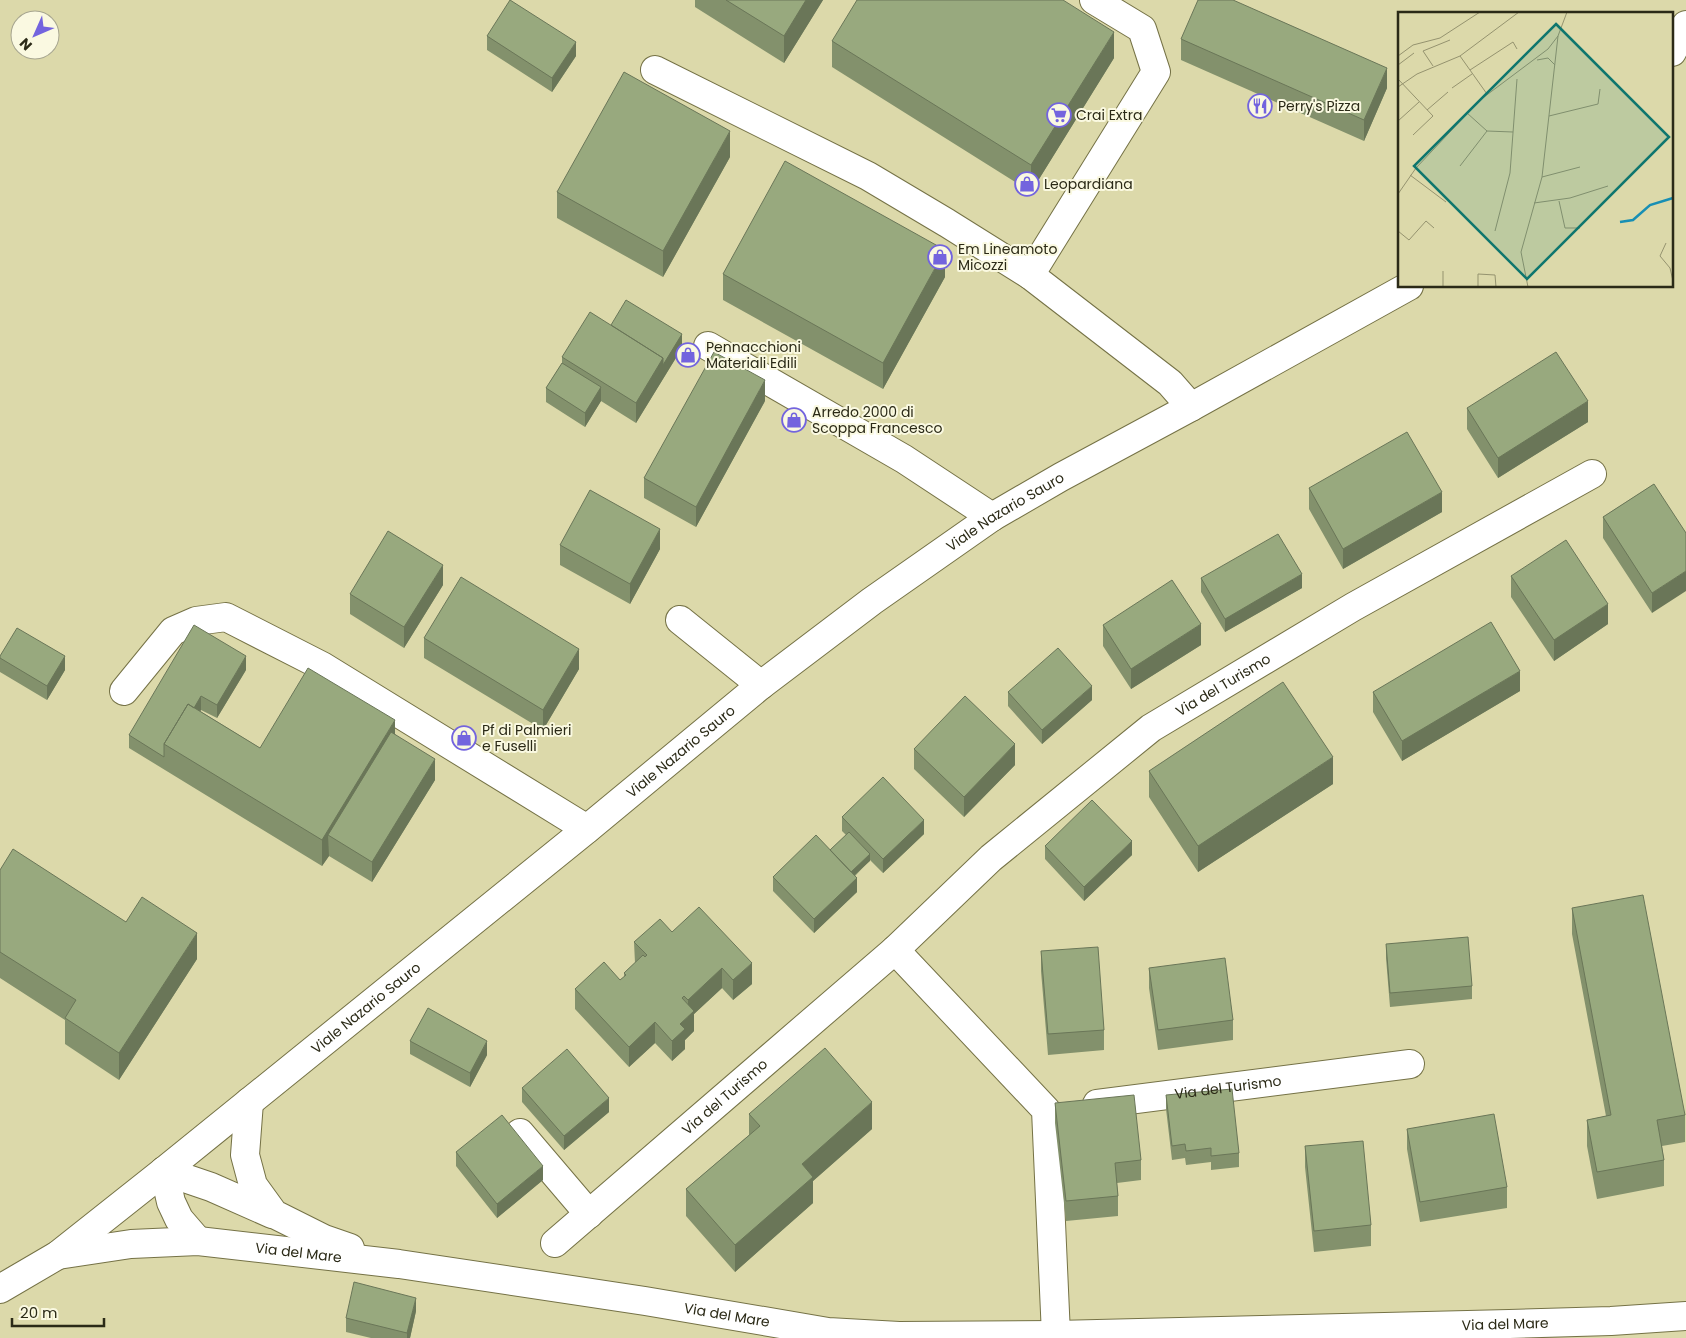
<svg xmlns="http://www.w3.org/2000/svg" width="1686" height="1338" font-family="Poppins,sans-serif">
  <rect width="100%" height="100%" fill="#dcd9aa"/>
  <g fill="none" stroke-linecap="round" stroke-linejoin="round">
    <g stroke="#757246" stroke-width="30">
      <g id="minor">
        <path d="M655 70 868 176 947 223 1030 275 1170 383 1191 407"/>
        <path d="M1030 275 1156 72 1142 29 1094 0"/>
        <path d="M708 346 904 459 992 517"/>
        <path d="M680 620 761 685"/>
        <path d="M124 691 173 631 196 621 226 617 322 666 587 829"/>
        <path d="M895 950 1046 1110 1056 1335"/>
        <path d="M249 1102 245 1155 253 1185 274 1214 324 1239 350 1248"/>
        <path id="s1" d="M1097 1104 1410 1064"/>
        <path d="M520 1133 589 1214"/>
        <path d="M164 1171 211 1187 272 1214"/>
        <path d="M164 1171 171 1202 179 1219 198 1241"/>
        <path id="s2" d="M555 1243 895 950 991 858 1151 728 1353 607 1592 474"/>
        <path id="s3" d="M58 1255 131 1244 198 1241 399 1264 645 1301 828 1332 899 1336 1056 1335 1509 1324 1611 1321 1686 1316"/>
      </g>
    </g>
    <g stroke="#757246" stroke-width="30">
      <g id="major">
        <path d="M1672 52 1686 25"/>
        <path id="s4" d="M0 1289 58 1255 164 1171 587 829 761 685 872 601 992 517 1061 477 1191 407 1409 286"/>
      </g>
    </g>
    <use href="#minor" stroke="#fff" stroke-width="28"/>
    <use href="#major" stroke="#fff" stroke-width="28"/>
  </g>
  <path fill="#83916c" d="M695 0H823L784 63 695 7Z
    M487 36 576 56 552 92 487 50Z
    M1181 39 1387 88 1364 141 1181 60Z
    M832 41 1114 58 1031 192 832 67Z
    M730 157 663 277 557 218V192Z
    M723 274 945 277 883 389 723 300Z
    M682 348 636 423 601 401 585 427 546 402V388L562 363V357Z
    M765 401 696 527 644 498V478Z
    M1467 408 1588 422 1498 478 1467 429Z
    M1654 484 1652 613 1603 538V517Z
    M1309 488 1442 512 1343 569 1309 509Z
    M560 545 660 549 630 604 560 565Z
    M1511 576 1608 624 1554 661 1511 597Z
    M1201 578 1302 588 1225 632 1201 592Z
    M443 585 404 648 350 614V594Z
    M1103 625 1201 645 1131 689 1103 646Z
    M424 638 579 669 543 730 424 658Z
    M0 656 65 670 47 700 0 672Z
    M246 670 217 718 201 710 200 711 260 748 395 734 435 780 372 882 329 856 322 866 129 748V735Z
    M1520 691 1402 761 1373 712V692Z
    M1008 692 1092 700 1042 744 1008 706Z
    M914 749 1015 765 964 817 914 769Z
    M1149 771 1333 784 1198 872 1149 797Z
    M842 817 924 834 883 873 870 860 855 876 857 892 814 933 773 891V877L830 850 846 835 842 831Z
    M1045 846 1132 855 1084 901 1045 859Z
    M0 870 126 922 197 959 119 1080 65 1044V1020L0 978Z
    M1572 908 1685 1115V1142L1662 1146 1664 1160V1186L1597 1199 1587 1146V1120L1606 1116 1572 934Z
    M672 932 752 984 733 1000 722 988 694 1014V1031L685 1040V1049L672 1061 655 1043 629 1067 575 1009V989L620 980 624 977V973L635 963 634 942Z
    M1386 944 1472 986V999L1390 1007 1386 958Z
    M1041 951 1104 1030V1050L1048 1055 1041 971Z
    M1149 968 1233 1020V1040L1158 1050 1149 988Z
    M410 1041 487 1055 470 1087 410 1054Z
    M522 1088 609 1112 564 1150 522 1102Z
    M1166 1095 1239 1153V1167L1211 1170V1162L1186 1165 1185 1158 1172 1160 1166 1109Z
    M1055 1103 1141 1160V1180L1117 1183 1118 1196V1216L1066 1221 1055 1123Z
    M749 1114 872 1129 813 1181V1203L735 1272 686 1216V1189L749 1135Z
    M1407 1129 1507 1187V1208L1420 1222 1407 1149Z
    M1305 1146 1371 1225V1246L1314 1252 1305 1167Z
    M456 1152 543 1180 497 1218 456 1166Z
    M416 1311 410 1338H371L346 1332V1318Z"/>
  <path fill="#6a7658" d="M806 0H823L784 63V36Z
    M1114 32V58L1031 192V165Z
    M576 42V56L552 92V78Z
    M1387 68V88L1364 141V120Z
    M730 131V157L663 277V251Z
    M945 250V277L883 389V363Z
    M682 334V348L636 423V403L663 358Z
    M765 380V401L696 527V507Z
    M601 387V401L585 427V413Z
    M1588 401V422L1498 478V458Z
    M1442 492V512L1343 569V549Z
    M660 529V549L630 604V584Z
    M443 565V585L404 648V627Z
    M1686 571V591L1652 613V593Z
    M1302 574V588L1225 632V619Z
    M1608 604V624L1554 661V640Z
    M1201 624V645L1131 689V669Z
    M579 649V669L543 730V710Z
    M65 656V670L47 700V686Z
    M246 656V670L217 718V705Z
    M1520 671V691L1402 761V741Z
    M1092 686V700L1042 744V730Z
    M201 696V710L176 751 170 748Z
    M395 720V747L328 835 329 856 322 866V840Z
    M1015 744V765L964 817V797Z
    M1333 757V784L1198 872V846Z
    M435 759V780L372 882V862Z
    M924 820V834L883 873V859Z
    M1132 841V855L1084 901V887Z
    M870 854V861L847 882V875Z
    M857 878V892L814 933V919Z
    M197 933V959L119 1080V1053Z
    M752 963V984L733 1000V980Z
    M722 968V988L694 1014V1031L685 1040V1049L672 1061V1041L680 1024 688 1017V1000Z
    M655 1022V1043L629 1067V1047Z
    M487 1041V1055L470 1087V1073Z
    M609 1098V1112L564 1150V1136Z
    M872 1102V1129L813 1181V1203L735 1272V1245L802 1164Z
    M543 1166V1180L497 1218V1204Z
    M416 1298V1311L410 1338H407V1333Z"/>
  <path fill="#98a97e" stroke="#6a7658" d="M510 0 576 42 552 78 487 36Z
    M726 0H806L784 36Z
    M857 0H1063L1114 32 1031 165 832 41Z
    M1198 0H1233L1387 68 1364 120 1181 39Z
    M624 72 730 131 663 251 557 192Z
    M785 161 945 250 883 363 723 274Z
    M626 300 682 334 663 365V358L611 325Z
    M590 312 663 358 636 403 562 357Z
    M714 352 765 380 696 507 644 478Z
    M1556 352 1588 401 1498 458 1467 408Z
    M562 363 601 387 585 413 546 388Z
    M1407 432 1442 492 1343 549 1309 488Z
    M1654 484 1686 533V571L1652 593 1603 517Z
    M590 490 660 529 630 584 560 545Z
    M388 531 443 565 404 627 350 594Z
    M1278 534 1302 574 1225 619 1201 578Z
    M1566 540 1608 604 1554 640 1511 576Z
    M461 577 579 649 543 710 424 638Z
    M1172 580 1201 624 1131 669 1103 625Z
    M1491 622 1520 671 1402 741 1373 692Z
    M194 625 246 656 217 705 201 696 194 708 188 704 164 744V757L129 735Z
    M17 628 65 656 47 686 0 658V656Z
    M1058 648 1092 686 1042 730 1008 692Z
    M308 668 395 720 322 840 164 744 188 704 260 748Z
    M1283 682 1333 757 1198 846 1149 771Z
    M965 696 1015 744 964 797 914 749Z
    M391 732 435 759 372 862 328 835Z
    M883 777 924 820 883 859 842 817Z
    M1092 800 1132 841 1084 887 1045 846Z
    M849 832 870 854 851 872 830 850Z
    M816 835 857 878 814 919 773 877Z
    M13 849 126 922 142 897 197 933 119 1053 65 1018 76 1000 0 952V870Z
    M1643 895 1685 1115 1657 1120 1664 1160 1597 1172 1587 1120 1611 1115 1572 908Z
    M699 907 752 963 733 980 722 968 688 1000 684 996 682 998 694 1011 680 1024 685 1029 672 1041 655 1022 629 1047 575 989 604 962 620 980 626 975 624 973 643 955 645 957 647 955 634 942 660 919 672 932Z
    M1468 937 1472 986 1390 993 1386 944Z
    M1098 947 1104 1030 1048 1034 1041 951Z
    M1225 958 1233 1020 1158 1030 1149 968Z
    M428 1008 487 1041 470 1073 410 1041Z
    M825 1048 872 1102 802 1164 813 1177 735 1245 686 1189 760 1126 749 1114Z
    M567 1049 609 1098 564 1136 522 1088Z
    M1232 1089 1239 1153 1211 1156V1148L1186 1151 1185 1144 1172 1146 1166 1095Z
    M1134 1095 1141 1160 1115 1163 1118 1196 1066 1201 1055 1103Z
    M1494 1114 1507 1187 1420 1202 1407 1129Z
    M502 1115 543 1166 497 1204 456 1152Z
    M1363 1141 1371 1225 1314 1231 1305 1146Z
    M354 1282 416 1298 407 1333 346 1318Z"/>
  <defs>
    <g id="restaurant-ring" transform="scale(1.25)"><circle r="9.5" fill="#faf9e1" stroke="#7364de" stroke-width="1.5"/><path d="M-5-6h1v4h1v-4h1v4h1v-4h1v5L-1.5 .5V6h-2V.5L-5-1ZM5-6V6H3V1.5H1.5Q1.5-4 5-6Z" fill="#7364de"/></g>
    <g id="supermarket-ring" transform="scale(1.25)"><circle r="9.5" fill="#faf9e1" stroke="#7364de" stroke-width="1.5"/><path d="M-6-5.5h2.5l.6 2H6L4.5 2H-2.5L-4.4-4H-6ZM-1.5 3.2a1.3 1.3 0 1 0 .1 0ZM3 3.2a1.3 1.3 0 1 0 .1 0Z" fill="#7364de"/></g>
    <g id="shop-ring" transform="scale(1.25)"><circle r="9.5" fill="#faf9e1" stroke="#7364de" stroke-width="1.5"/><path d="M-5-2.5h2.3a2.7 3.5 0 0 1 5.4 0H5L5.5 6h-11ZM-1.5-2.5h3a1.5 2.3 0 0 0-3 0Z" fill="#7364de"/></g>
  </defs>
  <g fill-rule="evenodd">
    <use href="#restaurant-ring" x="1260" y="106"/>
    <use href="#supermarket-ring" x="1059" y="115"/>
    <use href="#shop-ring" x="1027" y="184"/>
    <use href="#shop-ring" x="940" y="257"/>
    <use href="#shop-ring" x="688" y="355"/>
    <use href="#shop-ring" x="794" y="420"/>
    <use href="#shop-ring" x="464" y="738"/>
  </g>
  <g text-anchor="middle" dominant-baseline="central" stroke-width="4" stroke-linejoin="round" paint-order="stroke">
    <g font-size="14" fill="#2b2a17" stroke="#faf9e1" text-anchor="start">
      <text x="1278" y="106">Perry's Pizza</text>
      <text x="1076" y="115">Crai Extra</text>
      <text x="1044" y="184">Leopardiana</text>
      <text x="958" y="249">Em Lineamoto<tspan x="958" dy="16">Micozzi</tspan></text>
      <text x="706" y="347">Pennacchioni<tspan x="706" dy="16">Materiali Edili</tspan></text>
      <text x="812" y="412">Arredo 2000 di<tspan x="812" dy="16">Scoppa Francesco</tspan></text>
      <text x="482" y="730">Pf di Palmieri<tspan x="482" dy="16">e Fuselli</tspan></text>
    </g>
    <g font-size="14" fill="#2b2a17" stroke="#faf9e1">
      <text stroke="none"><textPath href="#s4" startOffset="1272">Viale Nazario Sauro</textPath></text>
      <text stroke="none"><textPath href="#s2" startOffset="872">Via del Turismo</textPath></text>
      <text stroke="none"><textPath href="#s4" startOffset="868">Viale Nazario Sauro</textPath></text>
      <text stroke="none"><textPath href="#s4" startOffset="462">Viale Nazario Sauro</textPath></text>
      <text stroke="none"><textPath href="#s1" startOffset="132">Via del Turismo</textPath></text>
      <text stroke="none"><textPath href="#s2" startOffset="224">Via del Turismo</textPath></text>
      <text stroke="none"><textPath href="#s3" startOffset="242">Via del Mare</textPath></text>
      <text stroke="none"><textPath href="#s3" startOffset="675">Via del Mare</textPath></text>
      <text stroke="none"><textPath href="#s3" startOffset="1455">Via del Mare</textPath></text>
    </g>
  </g>
  <g transform="translate(1398 12)">
    <rect width="275" height="275" fill="#dcd9aa"/>
    <path fill="none" stroke="#188fb4" stroke-width="2.5" d="M222 210 235 208 252 193 275 186"/>
    <path fill="none" stroke="#95936f" stroke-width="1" d="M0 44 15 33 42 26 82 0M62 44 89 82M139 48 150 46 157 53M0 53 16 41M35 54 25 39 52 28M72 58 115 30 119 37M0 67 35 104 15 123M0 75 19 62 62 44 121 0M54 76 74 62M29 98 50 80M69 101 89 119 115 120M151 104 200 92 202 77M0 109 21 90M62 154 89 119M12 163 48 190M144 165 182 155M0 182 18 156 82 88 150 37 160 24M161 189 167 216H182M136 191 172 186 210 174M0 219 11 228 28 209 36 216M97 219 112 161 119 67M268 231 262 244 272 256 275 269M45 259V275M80 275V262L97 263 98 275M130 275 123 240 144 165 160 24 169 0"/>
    <path fill="#0f766e" fill-opacity="0.15" stroke="#0f766e" stroke-width="2.5" d="M158 12 271 125 129 267 16 154Z"/>
    <rect width="275" height="275" fill="none" stroke="#2b2a17" stroke-width="2.5"/>
  </g>
  <g transform="translate(35 35) rotate(225)"><circle r="24" fill="#faf9e1" stroke="#a7a690"/>
  <path d="M0-4L9 19L0 12L-9 19Z" fill="#7364de"/>
  <text y="-8" font-size="14" font-weight="bold" text-anchor="middle" fill="#2b2a17">N</text>
  </g>
  <path d="M12 1318v8h92v-8" fill="none" stroke="#2b2a17" stroke-width="2.5"/>
  <text x="20" y="1318" font-size="15" fill="#2b2a17" stroke="#faf9e1" stroke-width="4" paint-order="stroke">20 m</text>
</svg>
